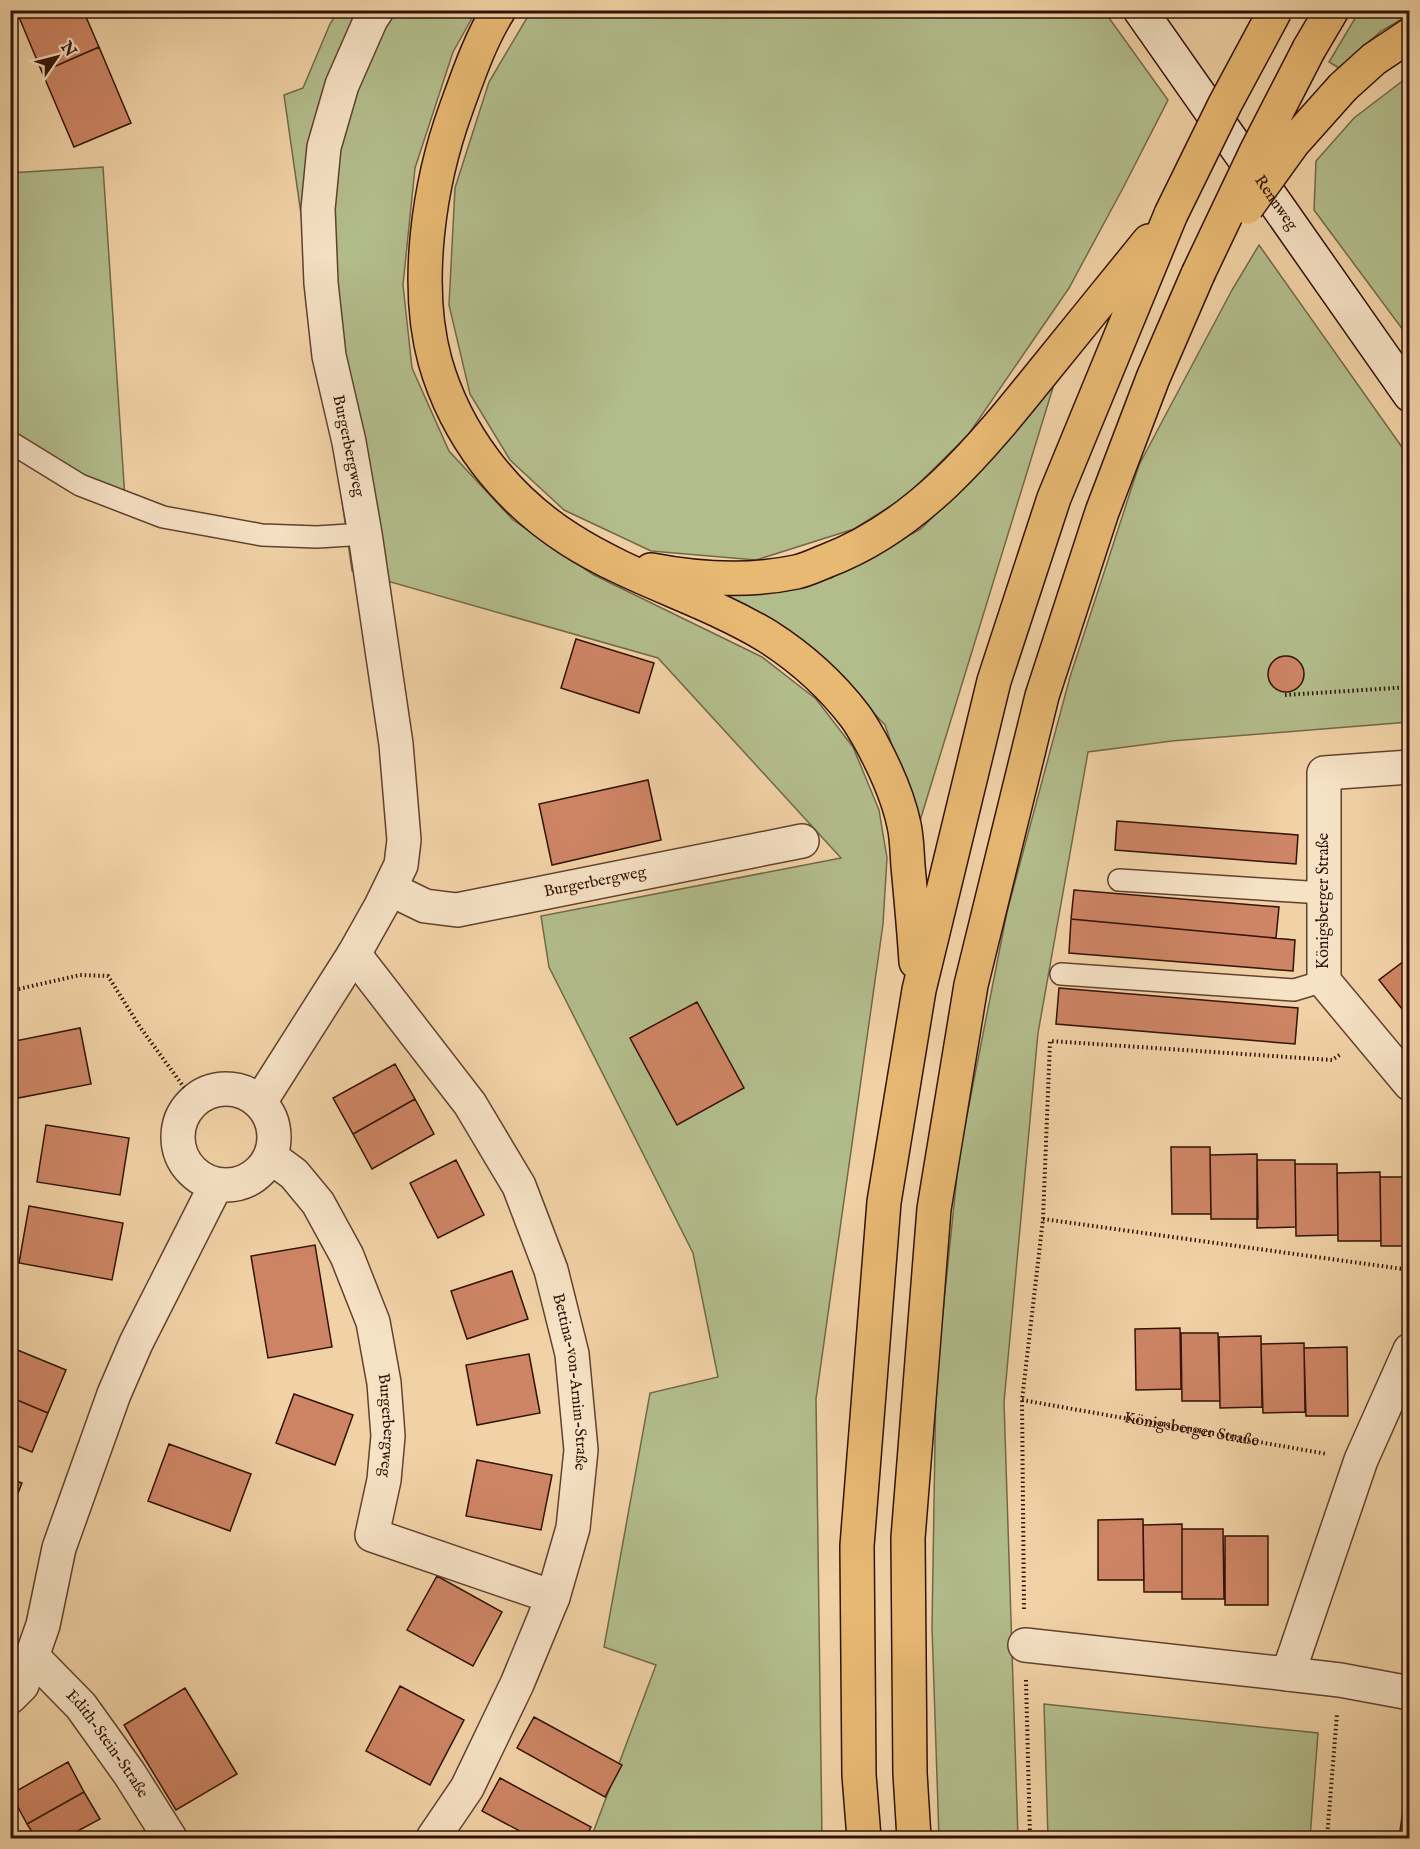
<svg xmlns="http://www.w3.org/2000/svg" width="1420" height="1849" font-family="'IM FELL English',serif">
  <rect width="100%" height="100%" fill="#f1d2a6"/>
  <filter id="stains"><feTurbulence type="fractalNoise" baseFrequency=".00333" numOctaves="4"/><feColorMatrix values="0 0 0 0 .2 0 0 0 0 .09 0 0 0 0 .02 0 0 0 .5 -.17"/></filter>
  <radialGradient id="worn" r=".72"><stop offset=".6" stop-color="#630" stop-opacity="0"/><stop offset="1" stop-color="#630" stop-opacity=".3"/></radialGradient>
  <path fill="#b3bd8c" stroke="#726849" stroke-width="1.5" d="M1360 10 1409 11V15L1381 31 1339 68 1329 62Z
    M338 11H476L453 52 415 168 403 285 412 368 449 451 513 520 594 575 762 657 816 699 853 747 879 810 887 858 883 924 816 1399 822 1838H591L656 1665 604 1647 650 1393 718 1377 693 1253 549 967 541 916 841 858 658 658 352 571 284 95 303 88 330 24Z
    M531 11H1104L1168 100 1123 188 1069 288 968 435 905 497 854 529 756 560 651 551 564 510 510 460 470 394 449 305 455 188 489 82Z
    M1409 76V338L1314 210 1316 161 1354 118Z
    M103 167 126 514 67 490 11 454 10 173Z
    M1259 245 1409 457V722L1172 741 1088 752 1038 1033 1004 1402 1018 1838H939L932 1627 936 1380 959 1156 1007 912 1070 677 1139 465 1232 290Z
    M1055 381 919 824 885 725 814 651 703 589 750 593 831 578 921 529 991 456Z
    M1044 1704 1318 1733 1310 1838H1048Z"/>
  <path fill="#ce8565" stroke="#311206" stroke-width="1.5" d="M16 10H83L99 47 42 72Z
    M99 47 131 123 74 147 42 72Z
    M576 639 654 663 639 713 561 688Z
    M1268 674a18 18 0 1 1 36 0a18 18 0 1 1-36 0Z
    M648 780 661 840 552 865 539 804Z
    M1117 821 1298 835 1296 864 1115 850Z
    M1074 890 1279 907 1276 938 1071 919Z
    M1071 919 1295 940 1293 971 1069 953Z
    M1404 961 1410 969V1019L1379 980Z
    M1059 988 1298 1008 1295 1044 1056 1024Z
    M697 1002 744 1088 677 1125 630 1038Z
    M80 1028 91 1084 18 1098 10 1060V1042Z
    M395 1064 415 1099 353 1134 333 1098Z
    M415 1099 434 1134 372 1169 353 1134Z
    M46 1125 129 1138 120 1195 37 1182Z
    M1171 1147H1210L1211 1214H1172Z
    M1257 1154 1258 1219H1211L1210 1155Z
    M456 1160 484 1215 438 1238 410 1183Z
    M1257 1160H1295L1296 1227 1257 1228Z
    M1295 1164H1337L1338 1235 1296 1236Z
    M1380 1172 1381 1241H1338L1337 1173Z
    M1380 1177H1410V1246H1381Z
    M29 1206 123 1223 112 1280 19 1263Z
    M315 1245 332 1347 268 1358 251 1256Z
    M512 1271 528 1319 467 1339 451 1291Z
    M1180 1328 1181 1389 1136 1390 1135 1329Z
    M1181 1333H1218L1220 1401H1182Z
    M1261 1336 1262 1407 1220 1408 1219 1337Z
    M1304 1343 1305 1412 1263 1413 1261 1344Z
    M1347 1347 1348 1416H1306L1304 1348Z
    M15 1349 66 1370 48 1413 10 1397V1361Z
    M529 1354 540 1413 477 1425 466 1365Z
    M294 1394 353 1415 335 1465 276 1443Z
    M10 1397 48 1413 32 1452 10 1443Z
    M169 1444 251 1474 230 1531 148 1501Z
    M477 1460 552 1475 541 1530 466 1516Z
    M10 1479 22 1483 10 1513Z
    M1143 1519 1144 1580H1098V1520Z
    M1182 1524V1592H1144L1143 1525Z
    M1182 1529H1223L1224 1599H1182Z
    M1225 1536H1268V1605H1225Z
    M437 1576 502 1612 473 1666 407 1630Z
    M400 1686 464 1720 430 1785 366 1751Z
    M185 1688 237 1774 176 1810 124 1725Z
    M534 1717 622 1765 605 1797 517 1748Z
    M68 1762 84 1792 27 1824 11 1794Z
    M1409 1765H1410V1804L1404 1803Z
    M500 1778 591 1827 585 1838H533L482 1811Z
    M84 1792 100 1819 65 1838H36L27 1824Z
    M1404 1803 1410 1804V1838H1399Z"/>
  <g fill="none" stroke-linecap="round" stroke-linejoin="round">
    <g stroke="#61422e" stroke-width="24">
      <path id="lane" d="M10 442 80 485 163 517 262 535 317 537 365 534
        M1119 880 1323 893
        M1061 974 1294 990 1324 981"/>
    </g>
    <g stroke="#61422e" stroke-width="36">
      <g id="street">
        <path d="M1410 767 1324 773V981L1410 1084"/>
        <path id="s2" d="M390 889 425 906 457 910 802 841"/>
        <path id="s3" d="M354 954 470 1104 519 1186 551 1270 572 1354 581 1450 573 1528 553 1597 517 1684 467 1788 433 1838"/>
        <circle cx="226" cy="1137" r="48"/>
        <path d="M260 1102 354 954 381 906 401 865 404 840 396 744 365 534 349 442 329 356 321 283 318 209 324 147 342 85 371 19 377 10"/>
        <path id="s4" d="M271 1157 294 1174 318 1203 347 1256 373 1322 384 1383 388 1436 384 1480 372 1535 553 1597"/>
        <path d="M1410 1350 1361 1460 1288 1674 1340 1680 1410 1693"/>
        <path d="M1025 1645 1288 1674"/>
        <path id="s5" d="M32 1656 81 1706 129 1773 170 1838"/>
        <path d="M10 1697 22 1685 43 1625 59 1548 114 1394 136 1343 216 1185"/>
      </g>
    </g>
    <g stroke="#311206" stroke-width="36">
      <g id="secondary">
        <path id="s6" d="M1140 10 1410 395"/>
      </g>
    </g>
    <g stroke="#311206" stroke-width="36">
      <path id="highway" d="M499 10C480 40 468 76 456 109 429 183 414 284 435 361 456 435 505 498 569 539 631 579 704 598 767 636 800 657 832 686 855 716 861 724 866 733 871 742 885 768 898 796 904 825 907 838 907 853 908 866 911 898 914 930 916 962
        M1309 49 1332 10
        M1343 87 1374 59 1410 35
        M651 570C698 579 749 582 796 572 806 570 816 565 826 561 921 525 984 445 1046 368 1080 326 1115 283 1149 241
        M864 1838 859 1775 857 1546 884 1202 919 990 994 681 1054 498 1171 214
        M914 1838 910 1773 908 1538 934 1209 971 985 1042 696 1102 512 1153 378 1198 274"/>
    </g>
    <g stroke="#311206" stroke-width="4" stroke-dasharray="1.5 3" stroke-linecap="butt">
      <path d="M1285 695 1410 687"/>
      <path d="M10 991 80 975 108 976 140 1027 194 1101"/>
      <path d="M1043 1219 1410 1270"/>
      <path id="s1" d="M1022 1400 1327 1454"/>
      <path d="M1024 1609 1022 1400 1043 1219 1050 1041 1332 1060 1341 1054"/>
      <path d="M1026 1680 1030 1838"/>
      <path d="M1327 1838 1337 1714"/>
    </g>
    <use href="#lane" stroke="#f6e2c5" stroke-width="21"/>
    <use href="#street" stroke="#f6e2c5" stroke-width="33"/>
    <use href="#secondary" stroke="#f6e2c5" stroke-width="33"/>
    <use href="#highway" stroke="#e8b973" stroke-width="33"/>
    <g stroke="#311206" stroke-width="36" stroke-linecap="butt">
      <path id="highway-bridge" d="M1247 207 1293 143 1343 87
        M1171 214 1225 104 1275 11
        M1198 274 1256 152 1309 49"/>
    </g>
    <use href="#highway-bridge" stroke="#e8b973" stroke-width="33"/>
  </g>
  <g text-anchor="middle" dominant-baseline="central" stroke-width="4.5" stroke-linejoin="round" paint-order="stroke">
    <g font-size="16" fill="#311206" stroke="#f6e2c5">
      <text stroke="none"><textPath href="#s6" startOffset="236">Rennweg</textPath></text>
      <text transform="translate(348 446) rotate(78)">Burgerbergweg</text>
      <text stroke="none"><textPath href="#s2" startOffset="212">Burgerbergweg</textPath></text>
      <text transform="translate(1324 901) rotate(-90)">Königsberger Straße</text>
      <text stroke="none"><textPath href="#s3" startOffset="489">Bettina-von-Arnim-Straße</textPath></text>
      <text stroke="none"><textPath href="#s4" startOffset="302">Burgerbergweg</textPath></text>
      <text stroke="none"><textPath href="#s1" startOffset="172">Königsberger Straße</textPath></text>
      <text stroke="none"><textPath href="#s5" startOffset="116">Edith-Stein-Straße</textPath></text>
    </g>
  </g>
  <rect width="1420" height="1849" fill="none" stroke="#f1d2a6" stroke-width="36"/>
  <rect x="12" y="12" width="1396" height="1825" fill="none" stroke="#311206" stroke-width="3"/>
  <rect x="18" y="18" width="1384" height="1813" fill="none" stroke="#311206" stroke-width="1.5"/>
  <g transform="translate(57 57) rotate(55)" stroke="#f6e2c5" stroke-width="4.5" paint-order="stroke">
  <path d="M0-4.5L10 22L0 15L-10 22Z" fill="#311206"/>
  <text y="-9" font-size="16" font-weight="bold" text-anchor="middle" fill="#311206">N</text>
  </g>
  <rect width="100%" height="100%" filter="url(#stains)"/>
  <rect width="100%" height="100%" fill="url(#worn)"/>
</svg>
